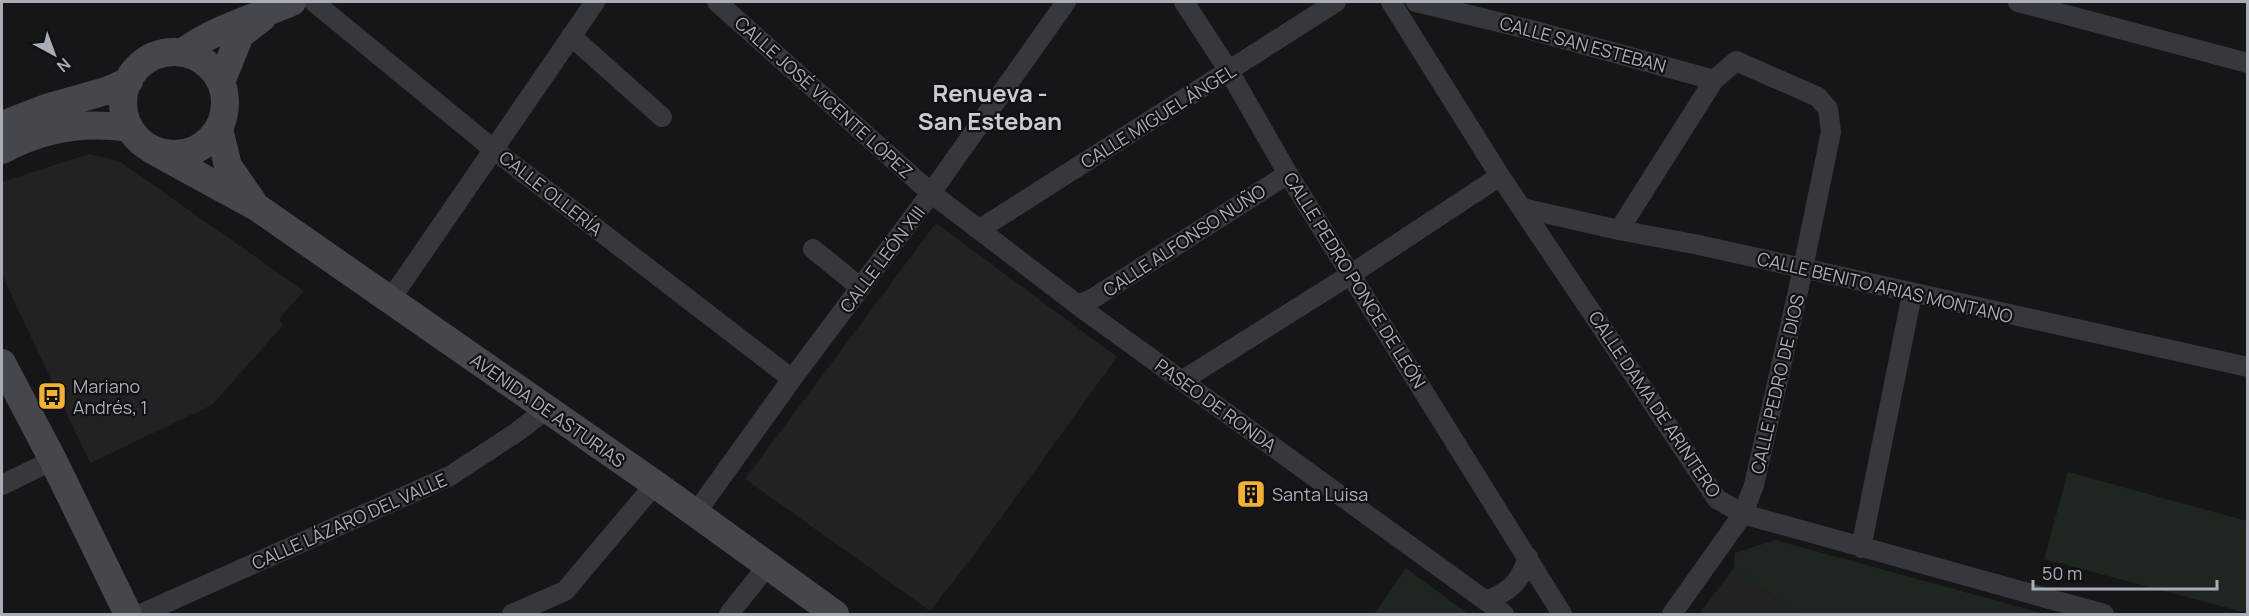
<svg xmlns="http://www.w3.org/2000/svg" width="2249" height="616" font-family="Manrope,sans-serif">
  <rect width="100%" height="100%" fill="#161618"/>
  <path fill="#222225" d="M89 154 119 161 304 291 279 319 283 325 212 405 90 463 2 275V182Z
    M936 223 1117 357 977 551 930 611 745 479Z
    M1734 568 1797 614H1699Z"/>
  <path fill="#1e261f" d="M2068 472 2247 521V613L2044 559Z
    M1775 540 2045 614H1797L1734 568 1735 553Z
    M1406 568 1468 614H1374Z"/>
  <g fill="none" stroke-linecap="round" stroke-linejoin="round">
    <path stroke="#37383d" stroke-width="20" d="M314 2 493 149 792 379
      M717 2 931 193 1087 312 1504 614
      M1184 2 1229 71 1288 174 1562 614
      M1391 2 1500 176 1717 499 1743 514 2104 614
      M1416 2 1531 30 1714 80
      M2018 2 2248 63
      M571 36 662 117
      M1522 208 1619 230 1699 245 2248 367
      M980 229 1336 2
      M1619 230 1714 80 1736 61 1818 97 1828 109 1831 132 1801 278 1754 485 1743 514 1672 614
      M813 249 861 288
      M390 300 595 2
      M1079 304 1092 299 1288 174
      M1183 380 1350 275 1500 176
      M2 485 53 460
      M695 514 792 379 931 193 1066 2
      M1861 548 1912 294
      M1486 601C1510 591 1520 583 1528 557
      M141 614 450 476 517 432 547 409
      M512 614 565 591 655 484
      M729 614 768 565"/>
    <path stroke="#45474d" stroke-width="28" d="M123 103a51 51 0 1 1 102 0a51 51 0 1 1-102 0Z
      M182 53C215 28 255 18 292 2
      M221 82 240 35 262 18
      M2 125 46 108 106 91 129 81
      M219 129 228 166 253 202
      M2 150C42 128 83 121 129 128
      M152 150 258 208 655 484 835 614
      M2 363 53 460 128 614"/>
  </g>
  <defs>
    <g id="bus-square" transform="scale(1.5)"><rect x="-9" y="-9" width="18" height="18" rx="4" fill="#f2b134" stroke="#111113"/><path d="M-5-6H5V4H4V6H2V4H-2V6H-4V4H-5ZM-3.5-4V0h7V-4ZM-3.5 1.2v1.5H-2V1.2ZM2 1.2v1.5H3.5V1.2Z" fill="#111"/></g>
    <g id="building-square" transform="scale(1.5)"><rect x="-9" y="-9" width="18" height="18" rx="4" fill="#f2b134" stroke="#111113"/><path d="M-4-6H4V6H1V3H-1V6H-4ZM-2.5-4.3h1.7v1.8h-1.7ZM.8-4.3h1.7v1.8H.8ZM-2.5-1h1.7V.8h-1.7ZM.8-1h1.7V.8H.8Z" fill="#111"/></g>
  </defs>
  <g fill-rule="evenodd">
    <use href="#bus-square" x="52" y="396"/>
    <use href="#building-square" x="1251" y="494"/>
  </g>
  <g text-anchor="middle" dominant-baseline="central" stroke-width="4.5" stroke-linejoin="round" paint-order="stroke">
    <g font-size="18" fill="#a8adb8" stroke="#111113">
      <text transform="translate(1583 44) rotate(15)">CALLE SAN ESTEBAN</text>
      <text transform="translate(824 97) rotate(42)">CALLE JOSÉ VICENTE LÓPEZ</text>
      <text transform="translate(1158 116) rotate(-32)">CALLE MIGUEL ÁNGEL</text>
      <text transform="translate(551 193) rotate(38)">CALLE OLLERÍA</text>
      <text transform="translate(1184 240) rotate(-33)">CALLE ALFONSO NUÑO</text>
      <text transform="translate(882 259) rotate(-53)">CALLE LEÓN XIII</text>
      <text transform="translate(1355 280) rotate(58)">CALLE PEDRO PONCE DE LEÓN</text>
      <text transform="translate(1885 287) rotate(13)">CALLE BENITO ARIAS MONTANO</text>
      <text transform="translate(1777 384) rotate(-77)">CALLE PEDRO DE DIOS</text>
      <text transform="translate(1655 404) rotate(56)">CALLE DAMA DE ARINTERO</text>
      <text transform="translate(1216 405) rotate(36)">PASEO DE RONDA</text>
      <text transform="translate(548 410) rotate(35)">AVENIDA DE ASTURIAS</text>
      <text transform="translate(349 521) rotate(-24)">CALLE LÁZARO DEL VALLE</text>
    </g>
    <g font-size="18" fill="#a8adb8" stroke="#111113" text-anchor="start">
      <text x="73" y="386">Mariano<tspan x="73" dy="21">Andrés, 1</tspan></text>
      <text x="1272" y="494">Santa Luisa</text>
    </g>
    <g font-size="24" font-weight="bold" fill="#c9ccd4" stroke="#111113">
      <text x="990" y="92">Renueva -<tspan x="990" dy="28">San Esteban</tspan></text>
    </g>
  </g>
  <rect width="2249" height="616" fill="none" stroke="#a8adb8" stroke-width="6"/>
  <g transform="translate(54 54) rotate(139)" stroke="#111113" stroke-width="4.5" paint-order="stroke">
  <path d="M0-4.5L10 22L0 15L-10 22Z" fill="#a8adb8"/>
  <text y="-9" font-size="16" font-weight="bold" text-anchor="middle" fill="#a8adb8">N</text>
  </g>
  <path d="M2033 580v9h184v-9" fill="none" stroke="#a8adb8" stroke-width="3"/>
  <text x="2042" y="580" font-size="18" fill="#a8adb8" stroke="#111113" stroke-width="4.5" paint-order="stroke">50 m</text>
</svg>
